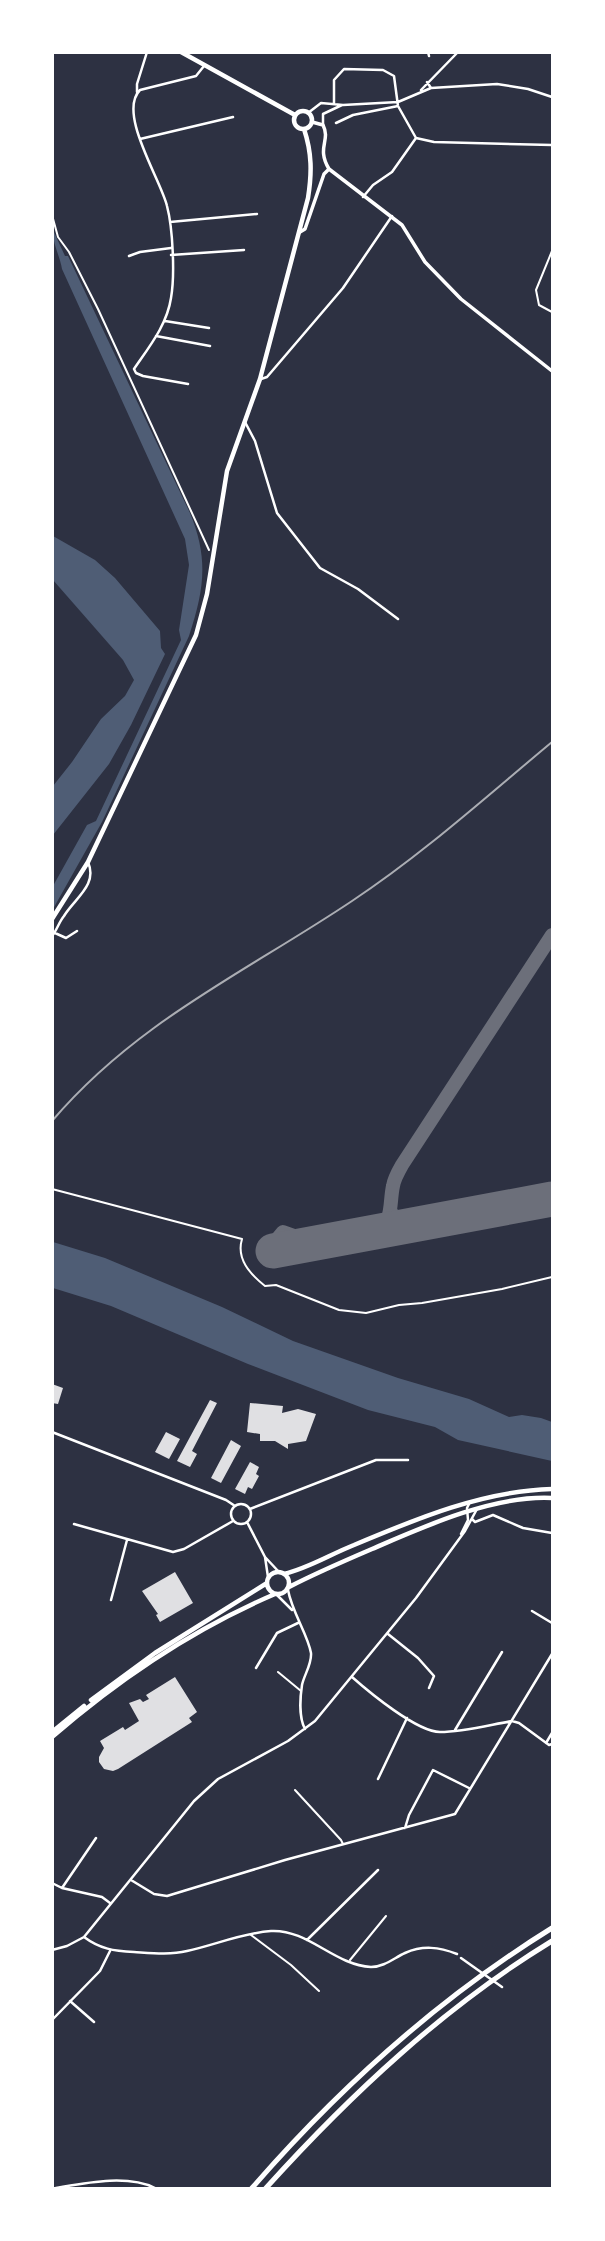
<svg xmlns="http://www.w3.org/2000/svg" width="605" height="2241" font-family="Raleway,sans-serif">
  <rect width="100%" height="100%" fill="#2d3142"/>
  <path fill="#4f5d75" d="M53 230 65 256H68L190 513C209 559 204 590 189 636L102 822 53 909V886L87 825 96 821 181 640 179 630 189 565 185 539 62 269C60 256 52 243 53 230Z
    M53 536 95 560 115 578 160 631 161 648 165 654 131 725 109 764 53 835V786L72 762 101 719 125 696 134 680 123 660 53 580Z
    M53 1242 105 1258 222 1307 293 1341 398 1378 469 1399 509 1417 522 1415 541 1418 552 1422V1461L458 1440 435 1427 368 1410 248 1364 111 1306 53 1288Z"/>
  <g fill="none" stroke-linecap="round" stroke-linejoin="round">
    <path stroke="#6c6f7a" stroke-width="14" d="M390 1210 395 1220 408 1225
      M375 1232C394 1223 389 1204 393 1186 394 1179 398 1172 402 1165L552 935
      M298 1246 294 1251 285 1252 278 1244V1238L283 1232 314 1243"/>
    <path stroke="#6c6f7a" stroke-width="35" d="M273 1251 552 1199"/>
  </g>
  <path fill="#e0e0e3" d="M52 1384 63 1388 58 1404 52 1403Z
    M210 1400 217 1403 192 1451 197 1454 190 1467 177 1461Z
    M250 1403 283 1406 282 1413 298 1409 316 1414 306 1441 288 1444V1449L275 1441H260V1434L247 1432Z
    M166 1432 180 1439 169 1459 155 1452Z
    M231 1440 241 1446 221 1483 211 1478Z
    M250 1462 259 1467 256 1474 259 1476 252 1489 248 1487 245 1494 235 1489Z
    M175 1572 193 1603 160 1622 156 1615 158 1614 142 1591Z
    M175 1677 197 1712 189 1718 192 1722 118 1769 113 1771 104 1769 99 1762V1757L104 1748 100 1741 123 1727 125 1730 139 1721 129 1703 140 1699 143 1702 149 1699 146 1695Z"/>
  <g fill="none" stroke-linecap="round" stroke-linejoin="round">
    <path stroke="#fff" stroke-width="2" d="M52 215 58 237 69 252 98 309 209 550
      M552 251 536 290 539 305 552 312
      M52 1189 242 1239C236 1259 250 1274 265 1286L276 1285 339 1310 366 1313 399 1305 422 1303 502 1289 552 1277"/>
    <path stroke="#fff" stroke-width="2" d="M278 1672 301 1691
      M295 1790 341 1840 343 1844
      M251 1935 291 1965 319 1991
      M350 1960 386 1916"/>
    <path stroke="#fff" stroke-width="2.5" d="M428 52 429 56
      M431 88 497 84 528 89 552 97
      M421 90 458 52
      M137 92V84L147 52
      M334 103V80L344 69 383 70 394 76 398 106 416 138 434 142 552 145
      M308 113 321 103 343 105 398 102 431 88 427 82
      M336 123 353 115 398 106
      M323 125V114L342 105
      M140 139 233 117
      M363 197 373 185 392 172 416 138
      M170 222 257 214
      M171 255 244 250
      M129 256 140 252 171 248
      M165 321 209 328
      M156 336 210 346
      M261 379 267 377 343 288 392 216
      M188 384 143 376 136 373 134 369C149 347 167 325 171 298 175 275 173 229 167 206 161 180 117 113 140 90L196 76 204 66
      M245 422 255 441 277 513 320 568 358 589 398 619
      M55 933 66 938 77 931
      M52 936C57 930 59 922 64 916 75 898 98 885 88 862
      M52 1432 226 1500 235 1506
      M231 1514a10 10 0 1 1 20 0a10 10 0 1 1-20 0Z
      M250 1509 376 1460H408
      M472 1519 475 1522 493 1515 523 1528 552 1533
      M247 1522 265 1557 268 1577
      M74 1524 173 1552 184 1549 233 1521
      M461 1534 468 1520 467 1508 469 1504
      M265 1557 279 1572
      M288 1590C292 1612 308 1635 311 1653 312 1664 304 1675 302 1685 300 1698 299 1718 305 1729
      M277 1595 292 1610
      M111 1600 127 1540
      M532 1611 552 1623
      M388 1634 418 1658 434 1676 429 1688
      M256 1668 277 1633 298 1623
      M352 1677C369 1692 417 1732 440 1732 463 1732 489 1725 512 1721L519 1723 549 1745 552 1744
      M455 1730 502 1652
      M546 1743 552 1733
      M378 1779 407 1718
      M405 1828 409 1815 433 1770 469 1788
      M96 1838 62 1888 102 1897 110 1903
      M131 1880 154 1894 167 1896 285 1860 455 1814 552 1654
      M52 1883 62 1888
      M84 1937C100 1949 114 1951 134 1952 151 1953 170 1955 187 1951 215 1945 242 1933 271 1931 308 1929 334 1965 371 1967 384 1967 394 1958 405 1953 423 1945 439 1947 457 1954
      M307 1940 378 1870
      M52 1950 67 1946 84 1937 194 1801 218 1779 288 1741 315 1721 416 1598 465 1531 477 1509
      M461 1958 502 1987
      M70 2001 94 2022
      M52 2020 100 1971 110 1951
      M56 2188C85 2183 127 2174 155 2188"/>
    <path stroke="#fff" stroke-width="3.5" d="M312 122 323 125C331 141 316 147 329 169L402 225 425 262 461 299 552 371
      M300 232 305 229 324 174 329 169"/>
    <path stroke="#fff" stroke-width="4.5" d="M181 52 295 115
      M294 120a9 9 0 1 1 18 0a9 9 0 1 1-18 0Z
      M52 919 88 862 196 635 207 594 227 471 260 379 308 198C312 173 312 153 304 129"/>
    <path stroke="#fff" stroke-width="4.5" d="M267 1583a11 11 0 1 1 22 0a11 11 0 1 1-22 0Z
      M284 1574C309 1568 331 1554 354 1545 418 1518 483 1491 552 1489
      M289 1587C316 1573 344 1561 372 1549 425 1526 494 1495 552 1498
      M91 1700 155 1653 267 1583
      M52 1732 84 1706
      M52 1737C119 1679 193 1629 275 1594"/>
    <path stroke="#fff" stroke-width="5" d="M252 2188C339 2088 439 1998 552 1928
      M266 2188C351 2094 444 2007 552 1941"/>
    <path stroke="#abadb3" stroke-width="2" d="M52 1121C137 1021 246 972 352 901 423 854 487 796 552 742"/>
  </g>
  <rect width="605" height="2241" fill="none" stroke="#ffffff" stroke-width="108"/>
</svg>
